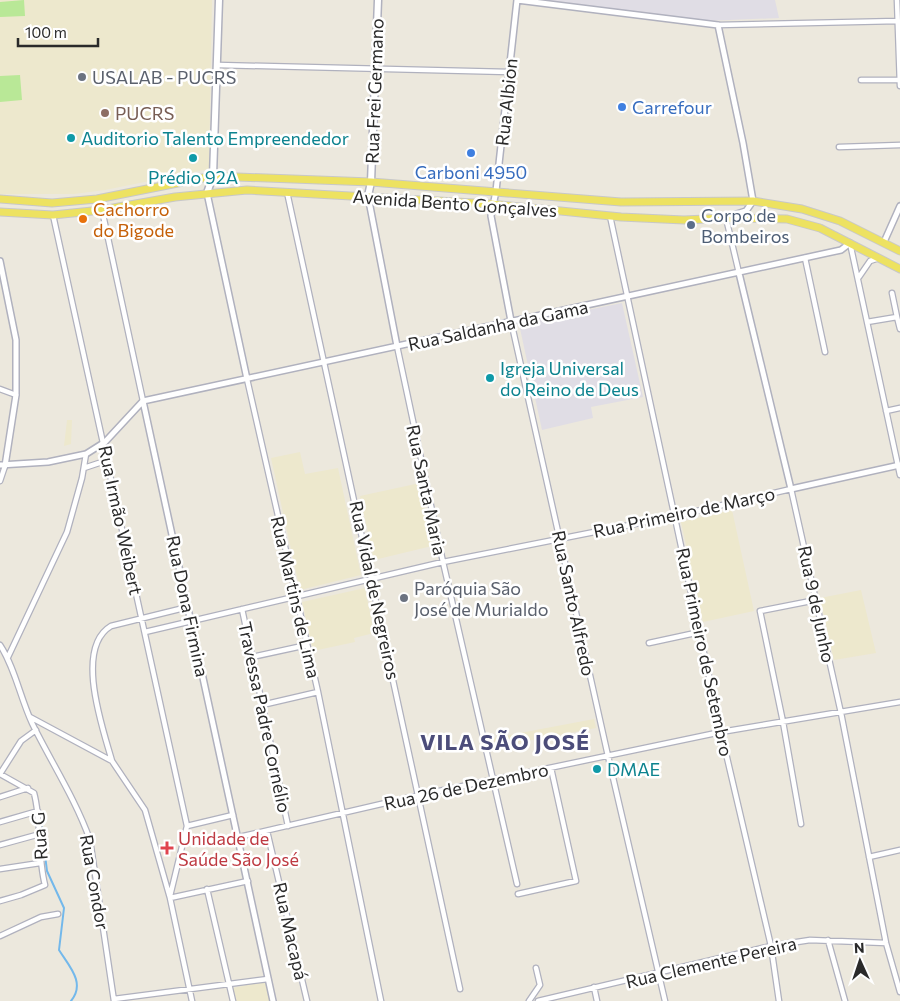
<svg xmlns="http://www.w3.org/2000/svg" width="900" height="1001" font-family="Commissioner,sans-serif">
  <rect width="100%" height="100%" fill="#ece8dd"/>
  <path fill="#e0dde5" d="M543 0H775L779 18 706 21Z
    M622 303 643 397 591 407 593 418 542 430 519 324Z"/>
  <path fill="#ede8cd" d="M0 0H212L209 169 105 190 74 194H0Z
    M67 420H72L71 444 64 446Z
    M300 452 305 474 338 468 361 575 300 590 271 458Z
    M420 483 432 546 374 560 360 496Z
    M732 510 754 611 703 622 681 522Z
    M365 588 374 633 354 638 355 642 313 651 302 602Z
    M861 590 876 653 834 660 820 598Z
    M594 719 596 728 495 747 494 738Z
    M265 981 270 1001H236L233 988Z"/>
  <path fill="#b9e897" d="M24 0 25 16 0 17V2Z
    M20 75 22 100 0 102V76Z"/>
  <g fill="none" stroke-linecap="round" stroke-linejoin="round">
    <path stroke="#73b8eb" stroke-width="2" d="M40 815 47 871 64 908 59 950C69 966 86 983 71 1001"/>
    <g stroke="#b0b1be" stroke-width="7">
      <path id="minor" d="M897 0 900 86
        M718 25 898 21
        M218 65 509 72
        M861 80H900
        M839 147 900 145
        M287 192 460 989
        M102 210 143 401
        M53 215 187 826
        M610 216 721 732 771 946 779 1001
        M726 218 739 273
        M850 243 900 475
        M805 258 825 352
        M859 277 870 261 879 258
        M897 317 900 329
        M511 321 608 756 665 1001
        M867 322 897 317 892 293
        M397 346 443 562 517 884
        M247 379 318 692 381 1001
        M0 389 16 395
        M886 411 900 408
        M84 468 108 460
        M0 481 5 466
        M242 609 288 826
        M145 632 443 562 675 516 791 489 841 713 886 943 900 992
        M649 643 700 632
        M0 645C15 668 20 697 32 723 51 762 75 798 90 840L114 1001
        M8 657 67 532 82 478 86 454
        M252 657 307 645
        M262 705 318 692
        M30 717 112 761 145 810 170 898 192 1001
        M112 761C103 729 74 648 111 626L188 607
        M0 797 28 788
        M0 822 38 811
        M801 824 783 722 760 611 816 600
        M267 831 307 1001
        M239 837 420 795 721 732 900 702
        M0 845 40 834
        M869 857 900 850
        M0 869 40 863
        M207 889 233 1001
        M518 894 576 881 551 768
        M170 896 187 826 233 815
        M170 898 248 881
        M0 901 21 895 45 885C37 854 42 823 34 793L0 774 21 741 36 730
        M0 936 41 917 58 914
        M828 940 845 1001
        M594 987 597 1001
        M114 999 268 979
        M529 1001 540 985 536 968
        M538 1001 771 946 810 940 886 943"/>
    </g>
    <g stroke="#b0b1be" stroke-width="8">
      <path id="tertiary" d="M517 0 718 25 743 143 753 201 746 211 730 216
        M207 193 247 379
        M368 196 397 346
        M884 242 900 206
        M0 261 16 340V395L5 466
        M739 273 791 489 900 465
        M511 321 491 216 496 191 517 0
        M143 401 273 1001
        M0 465 48 462 86 454 105 442 143 401 841 250 850 243"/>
    </g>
    <g stroke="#b0b1be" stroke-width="9">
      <path id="secondary" d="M207 193 213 176 219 0
        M368 196 371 182 378 0"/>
    </g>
    <g stroke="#c8c8c8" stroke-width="9">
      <path id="primary" d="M0 199 52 203 97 199 213 176 371 182 621 202 753 201 802 209 840 221 900 251
        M0 212 53 215 102 210 175 197 247 190 491 204 621 217 684 220 726 218 787 219 820 228 900 269"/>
    </g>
    <use href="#minor" stroke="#fff" stroke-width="4.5"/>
    <use href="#tertiary" stroke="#fff" stroke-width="5"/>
    <use href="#secondary" stroke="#fff" stroke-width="6"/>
    <use href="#primary" stroke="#ede261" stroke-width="7"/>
  </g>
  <g fill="#6b7280" stroke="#fff" stroke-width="2">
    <circle cx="82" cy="77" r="5"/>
    <circle cx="404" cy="598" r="5"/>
  </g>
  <g fill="#3f7fe0" stroke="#fff" stroke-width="2">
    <circle cx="622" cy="107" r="5"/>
    <circle cx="471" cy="153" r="5"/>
  </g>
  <circle fill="#8d6e63" stroke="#fff" stroke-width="2" cx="105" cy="113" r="5"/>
  <g fill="#0f9aa8" stroke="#fff" stroke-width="2">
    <circle cx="71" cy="138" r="5"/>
    <circle cx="193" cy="158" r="5"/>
    <circle cx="490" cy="378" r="5"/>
    <circle cx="597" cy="769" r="5"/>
  </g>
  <circle fill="#e8710a" stroke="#fff" stroke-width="2" cx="83" cy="219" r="5"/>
  <circle fill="#5c6f8a" stroke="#fff" stroke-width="2" cx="691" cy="225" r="5"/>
  <path fill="#e0444e" stroke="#fff" stroke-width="2" d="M164.5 840.5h5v5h5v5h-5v5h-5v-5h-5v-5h5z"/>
  <g text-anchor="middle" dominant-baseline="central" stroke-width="5" stroke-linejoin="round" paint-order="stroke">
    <g font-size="18" fill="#5b616d" stroke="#fff" text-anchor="start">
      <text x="92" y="77">USALAB - PUCRS</text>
      <text x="414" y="588">Paróquia São<tspan x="414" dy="21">José de Murialdo</tspan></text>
    </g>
    <g font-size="18" fill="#2a2a2a" stroke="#fff">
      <text transform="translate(374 91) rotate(-88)">Rua Frei Germano</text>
      <text transform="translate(506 102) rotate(-84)">Rua Albion</text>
      <text transform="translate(455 203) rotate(4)">Avenida Bento Gonçalves</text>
      <text transform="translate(498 325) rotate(-12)">Rua Saldanha da Gama</text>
      <text transform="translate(427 490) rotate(78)">Rua Santa Maria</text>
      <text transform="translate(684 512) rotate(-12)">Rua Primeiro de Março</text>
      <text transform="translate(121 520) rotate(78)">Rua Irmão Weibert</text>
      <text transform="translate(375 590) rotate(78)">Rua Vidal de Negreiros</text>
      <text transform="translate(296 597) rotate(77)">Rua Martins de Lima</text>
      <text transform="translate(574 603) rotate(78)">Rua Santo Alfredo</text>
      <text transform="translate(817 604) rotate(78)">Rua 9 de Junho</text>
      <text transform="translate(188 606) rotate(78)">Rua Dona Firmina</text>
      <text transform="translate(705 652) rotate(78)">Rua Primeiro de Setembro</text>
      <text transform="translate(265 717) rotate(78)">Travessa Padre Cornélio</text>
      <text transform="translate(466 786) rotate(-12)">Rua 26 de Dezembro</text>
      <text transform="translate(39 836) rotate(-94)">Rua G</text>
      <text transform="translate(95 882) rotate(80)">Rua Condor</text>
      <text transform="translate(291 931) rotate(77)">Rua Macapá</text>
      <text transform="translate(711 962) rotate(-13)">Rua Clemente Pereira</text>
    </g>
    <g font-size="18" fill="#366cbe" stroke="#fff" text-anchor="start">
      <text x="632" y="107">Carrefour</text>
      <text x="471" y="172" text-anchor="middle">Carboni 4950</text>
    </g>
    <g font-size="18" fill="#785e54" stroke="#fff" text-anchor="start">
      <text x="115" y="113">PUCRS</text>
    </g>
    <g font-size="18" fill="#0d838f" stroke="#fff" text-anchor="start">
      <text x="81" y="138">Auditorio Talento Empreendedor</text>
      <text x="193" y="177" text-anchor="middle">Prédio 92A</text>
      <text x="500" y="368">Igreja Universal<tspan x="500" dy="21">do Reino de Deus</tspan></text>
      <text x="607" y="769">DMAE</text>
    </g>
    <g font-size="18" fill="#c56008" stroke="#fff" text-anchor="start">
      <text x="93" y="209">Cachorro<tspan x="93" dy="21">do Bigode</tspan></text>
    </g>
    <g font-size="18" fill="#4e5e75" stroke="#fff" text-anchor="start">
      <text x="701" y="215">Corpo de<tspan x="701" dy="21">Bombeiros</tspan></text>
    </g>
    <g font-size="18" fill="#be3a42" stroke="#fff" text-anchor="start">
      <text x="178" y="838">Unidade de<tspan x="178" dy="21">Saúde São José</tspan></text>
    </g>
    <g font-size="22" font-weight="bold" letter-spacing="1" fill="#4c4d7a" stroke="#fff">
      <text x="505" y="741">VILA SÃO JOSÉ</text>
    </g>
  </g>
  <g transform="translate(860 961) rotate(357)" stroke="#ffffff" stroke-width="4" paint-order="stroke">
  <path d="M0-4L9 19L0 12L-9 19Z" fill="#2a2a2a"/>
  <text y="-8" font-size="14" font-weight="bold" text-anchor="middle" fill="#2a2a2a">N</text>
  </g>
  <path d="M18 38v8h80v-8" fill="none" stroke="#2a2a2a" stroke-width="2.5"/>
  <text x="25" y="38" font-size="15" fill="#2a2a2a" stroke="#ffffff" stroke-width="4" paint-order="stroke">100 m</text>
</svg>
